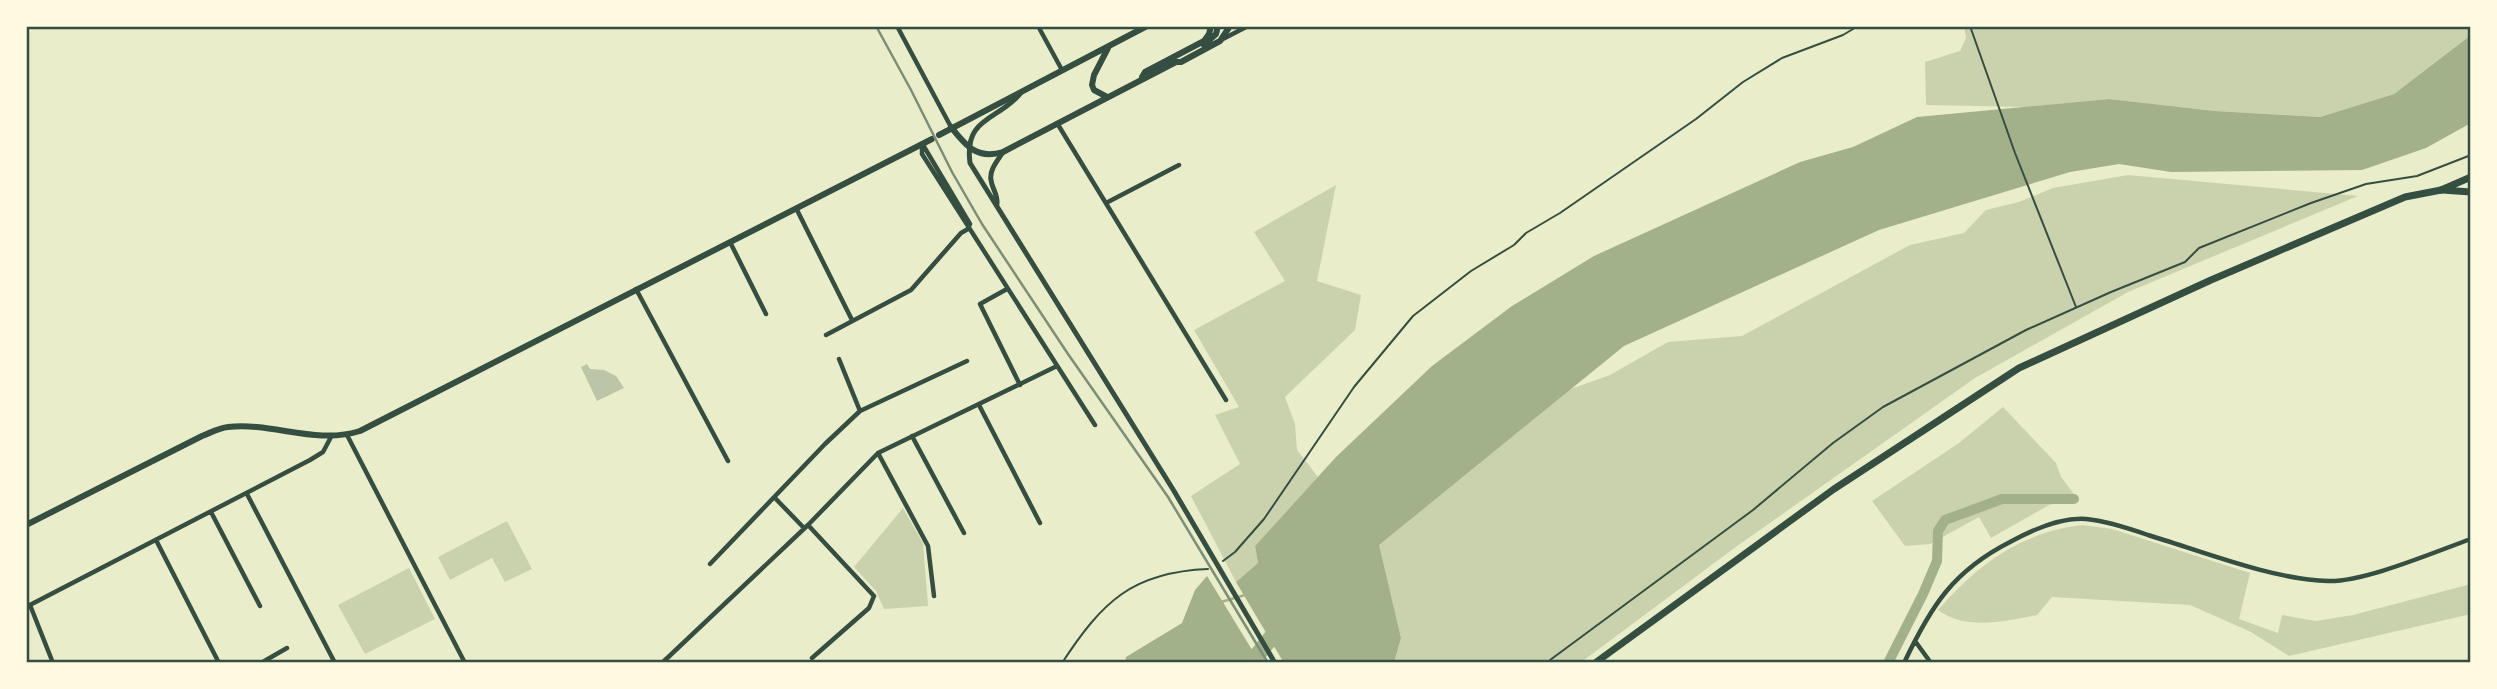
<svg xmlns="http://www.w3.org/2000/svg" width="2497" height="689" font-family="'Fira Sans Condensed',sans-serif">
  <rect width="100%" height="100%" fill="#e9edc9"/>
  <path fill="#cad2ad" d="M1964 26H2471V35L2394 94 2320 117 2215 111 2109 99 2028 107 1926 105 1925 62 1960 51 1966 38Z
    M2128 175 2358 196 2128 292 1975 378 1733 549 1580 663H1394L1401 638 1378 545 1571 389 1610 375 1668 342 1742 336 1910 245 1964 233 1986 210 2019 202 2053 188Z
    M1336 185 1317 281 1361 295 1355 330 1285 397 1295 424 1297 450 1318 477 1255 546 1258 563 1236 582 1191 496 1240 464 1215 415 1239 407 1194 330 1285 281 1254 232Z
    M2003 407 2056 463 2061 477 2078 499 2049 505 1991 538 1979 517 1930 544 1905 546 1872 501 1959 443Z
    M903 508 923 543 928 606 884 609 876 591 854 567Z
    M507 521 532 569 505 582 492 558 450 580 438 557Z
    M2082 525 2112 529 2250 573 2239 619 2278 633 2282 615 2316 621 2353 615 2471 584V614L2289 656 2251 632 2190 605 2052 597 2037 615C2006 621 1966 631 1938 610 1977 565 2021 532 2082 525Z
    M409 568 435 619 365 654 338 605Z"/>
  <path fill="#a3b18a" d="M2471 35V123L2426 148 2362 170 2171 172 2119 164 2070 172 1879 230 1624 346 1379 545 1401 638 1394 663H1284L1236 582 1258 563 1255 546 1336 457 1432 366 1512 306 1594 256 1800 162 1853 147 1917 117 2109 99 2215 111 2320 117 2394 94Z
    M1207 576 1260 663H1125L1126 657 1182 623 1195 590Z"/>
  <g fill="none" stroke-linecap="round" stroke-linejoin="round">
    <path stroke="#a3b18a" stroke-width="2.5" d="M1221 602 1245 595"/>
    <path stroke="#a3b18a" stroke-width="10" d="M1888 663 1923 594 1937 561 1938 531 1945 520 2002 499H2074"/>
    <path stroke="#a3b18a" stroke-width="16" d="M1251 663 1274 634 1276 622"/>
  </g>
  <path fill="#bcc5a7" d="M587 364 590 369 604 370 616 376 624 388 597 401 581 367Z"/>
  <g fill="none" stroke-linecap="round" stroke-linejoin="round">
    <path stroke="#344e41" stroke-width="2" d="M1970 26 2015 153 2076 307
      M1223 561 1235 552 1264 519 1354 387 1413 316 1471 271 1514 245 1526 233 1560 213 1696 119 1743 82 1782 58 1843 35 1858 26
      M1062 663C1102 602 1132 572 1208 569
      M1546 663 1753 510 1833 443 1883 407 2026 330 2111 292 2185 262 2199 248 2311 203 2366 184 2417 176 2471 155"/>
    <path stroke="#344e41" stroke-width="4.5" d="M897 26 951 127
      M1038 26 1062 70
      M1221 40 1248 26
      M1057 123 1226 400
      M922 145V154L1095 425
      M923 145 970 224 968 228
      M1106 203 1179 165
      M796 208 852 320
      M730 242 766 314
      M636 289 728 461
      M1007 289 980 304 1020 385
      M826 335 911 290 961 233 968 229
      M839 359 860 411
      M979 405 1040 523
      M347 435 465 663
      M912 436 964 533
      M878 453 928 546 934 596
      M247 494 335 663
      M775 498 804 528
      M211 512 260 606
      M808 525 874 596 869 608 812 658
      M156 540 219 663
      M710 564 825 444 860 411 967 361
      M30 605 53 663
      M26 607 310 460 323 452 331 437
      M1915 641 1931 663
      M261 663 287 648
      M662 663 808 525 878 453 1057 366
      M1904 663C1931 606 1953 571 2010 542 2032 530 2060 517 2086 519 2107 521 2128 528 2148 535 2201 551 2274 580 2328 581 2365 582 2434 552 2471 539"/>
    <path stroke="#344e41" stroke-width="5" d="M1020 94C997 121 964 117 970 163L1174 491 1275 663
      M997 204C998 194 992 189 991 180 989 170 998 160 1003 152"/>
    <path stroke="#344e41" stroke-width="6" d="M1204 45 1216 34 1218 26
      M1142 77 1145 72 1204 41 1209 34 1211 26
      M1107 97 1094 90 1092 85 1094 75 1108 48
      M951 127C966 146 977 160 1003 152L1176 62H1181L1220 41 1230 26
      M939 135 1147 26
      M26 525 202 436C210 433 219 428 228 427 273 422 315 445 360 431L932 139"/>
    <path stroke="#344e41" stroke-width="7" d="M1595 663 1834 489 2019 368 2211 280 2405 197 2441 190"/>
    <path stroke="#344e41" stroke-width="7" d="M2441 190 2471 177
      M2442 190 2471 192"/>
    <path stroke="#7c8e77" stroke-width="2.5" d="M876 26 911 90 952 172 982 224 1068 354 1168 497 1268 663"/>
  </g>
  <rect width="2497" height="689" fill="none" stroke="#fefae0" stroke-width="56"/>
  <rect x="28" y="28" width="2441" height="633" fill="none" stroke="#344e41" stroke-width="2.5"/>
</svg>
